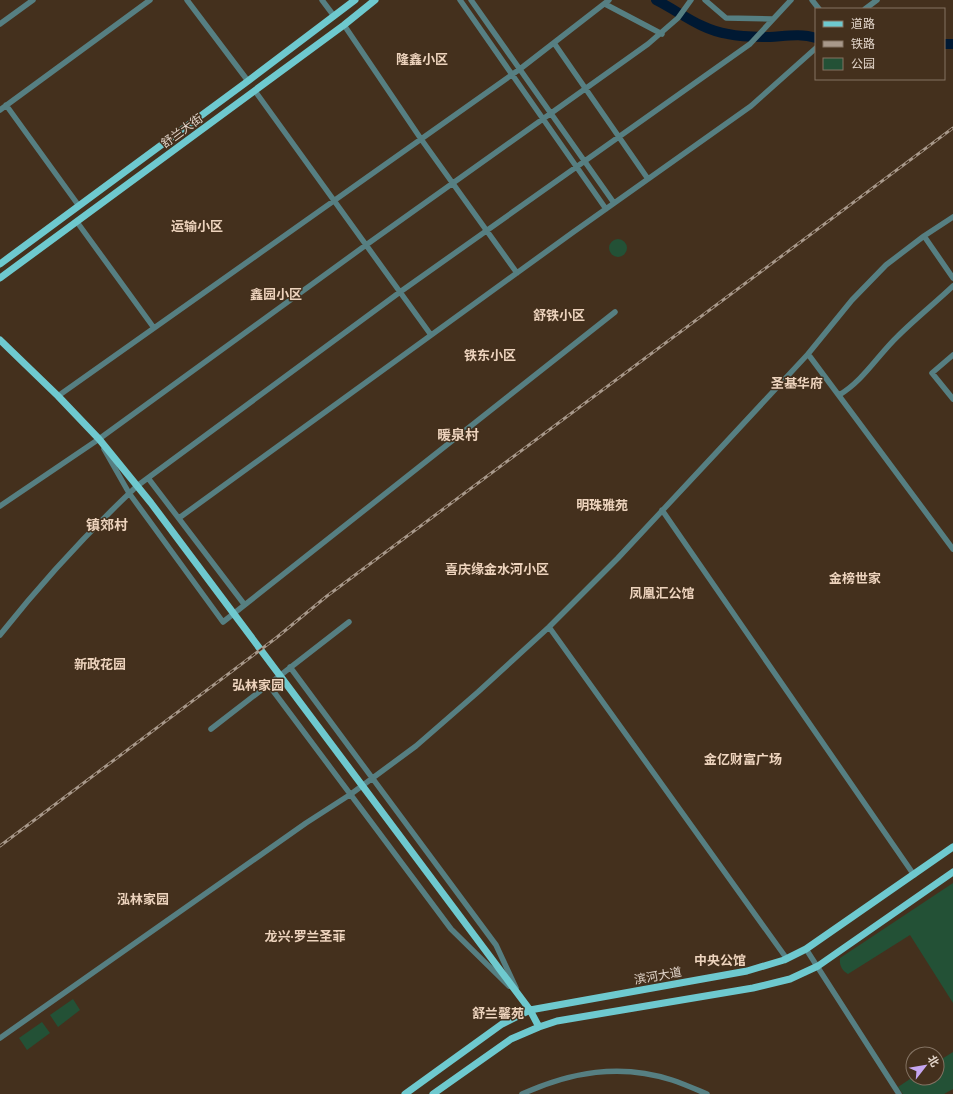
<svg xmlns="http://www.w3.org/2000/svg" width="953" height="1094" font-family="Bitter,'Noto Sans SC',serif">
  <rect width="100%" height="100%" fill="#44301d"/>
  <path fill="#235136" d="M609 248a9 9 0 1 1 18 0a9 9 0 1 1-18 0Z
    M953 883V1003L910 935 848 974C842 971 839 965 840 958Z
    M73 999 80 1010 58 1027 50 1015Z
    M42 1022 50 1033 27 1050 19 1038Z
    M953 1052V1089L944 1094H903L898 1087 913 1077V1078H937V1062Z"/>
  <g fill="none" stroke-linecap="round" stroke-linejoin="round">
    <path stroke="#001933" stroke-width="10" d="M656 0C680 12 701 30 728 34 742 37 756 37 770 37 786 36 801 33 816 38
      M944 44H953"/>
    <path stroke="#567f82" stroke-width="5.5" d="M187 0 248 81
      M322 0 334 16
      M460 0 606 209
      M471 0 614 203
      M705 0 726 18 772 19
      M812 0 819 9
      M605 4 662 34
      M865 9 877 0
      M0 24 33 0
      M344 25 421 139 517 273
      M554 43 648 179
      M255 91 431 335
      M6 105 79 206
      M0 110 150 0
      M77 222 154 328
      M924 236 953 278
      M808 354 953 549
      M953 355 932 373 953 399
      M839 395C863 381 878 355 898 336 915 319 935 303 953 286
      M58 396 520 69 609 0
      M104 449 129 493 223 622 615 312
      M148 478 244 604
      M0 506 99 439 366 245 648 44 678 18 691 0
      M662 510 914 875
      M179 518 572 233 751 106 816 48
      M549 627 787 959
      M0 635C42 582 88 532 137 486L400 292 750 44 791 0
      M290 667 496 945 516 988
      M268 684 451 929 509 986
      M211 729 349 622
      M806 949 899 1094
      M0 1038 306 823 351 794 416 746 478 692 549 627 618 558 716 453 808 354 852 300 886 265 924 236 953 217
      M522 1094C571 1072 620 1063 672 1080 684 1084 695 1089 707 1094"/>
    <path stroke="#6ec9cf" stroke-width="7" d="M0 264 248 81 355 0
      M0 278 344 25 375 0
      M0 340 58 396 99 439 151 503 530 1010 539 1027
      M405 1094 502 1024 530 1010 747 971 784 960 806 949 953 847
      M433 1094 511 1039 539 1027 557 1021 753 988 790 979 818 966 953 872"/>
    <g stroke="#a8988a" stroke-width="3">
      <path id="rail" d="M0 846 276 638 327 596 953 128"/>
    </g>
    <use href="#rail" stroke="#44301d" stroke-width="1.5" stroke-dasharray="4.5" stroke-linecap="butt"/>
  </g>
  <g text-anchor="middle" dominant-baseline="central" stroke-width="3" stroke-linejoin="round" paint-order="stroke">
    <g font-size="12" fill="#e2d5ca" stroke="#44301d">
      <text transform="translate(182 131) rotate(-36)">舒兰大街</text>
      <text transform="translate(658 976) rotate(-10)">滨河大道</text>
    </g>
    <g font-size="13" font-weight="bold" fill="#edd3bd" stroke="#44301d">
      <text x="422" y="59">隆鑫小区</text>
      <text x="197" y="226">运输小区</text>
      <text x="276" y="294">鑫园小区</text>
      <text x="559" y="315">舒铁小区</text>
      <text x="490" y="355">铁东小区</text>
      <text x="797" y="383">圣基华府</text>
      <text x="602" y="505">明珠雅苑</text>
      <text x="497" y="569">喜庆缘金水河小区</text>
      <text x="855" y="578">金榜世家</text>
      <text x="662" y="593">凤凰汇公馆</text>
      <text x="100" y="664">新政花园</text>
      <text x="258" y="685">弘林家园</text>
      <text x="743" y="759">金亿财富广场</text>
      <text x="143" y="899">泓林家园</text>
      <text x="305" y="936">龙兴·罗兰圣菲</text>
      <text x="720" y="960">中央公馆</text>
      <text x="498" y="1013">舒兰馨苑</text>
    </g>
    <g font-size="14" font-weight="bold" fill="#edd3bd" stroke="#44301d">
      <text x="458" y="435">暖泉村</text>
      <text x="107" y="525">镇郊村</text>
    </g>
  </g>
  <rect x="815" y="8" width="130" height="72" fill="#44301d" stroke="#837262"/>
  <rect x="823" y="21" width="20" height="6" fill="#6ec9cf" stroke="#837262"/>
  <text x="851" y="28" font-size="12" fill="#e2d5ca">道路</text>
  <rect x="823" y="41" width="20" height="6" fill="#a8988a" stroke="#837262"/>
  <text x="851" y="48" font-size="12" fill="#e2d5ca">铁路</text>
  <rect x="823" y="58" width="20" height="12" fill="#235136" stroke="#837262"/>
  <text x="851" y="68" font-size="12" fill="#e2d5ca">公园</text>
  <g transform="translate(925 1066) rotate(59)"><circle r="19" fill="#44301d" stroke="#837262"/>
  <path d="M0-3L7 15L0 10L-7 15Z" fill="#c6a6f0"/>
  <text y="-6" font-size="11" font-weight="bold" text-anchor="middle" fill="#e2d5ca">北</text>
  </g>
</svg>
